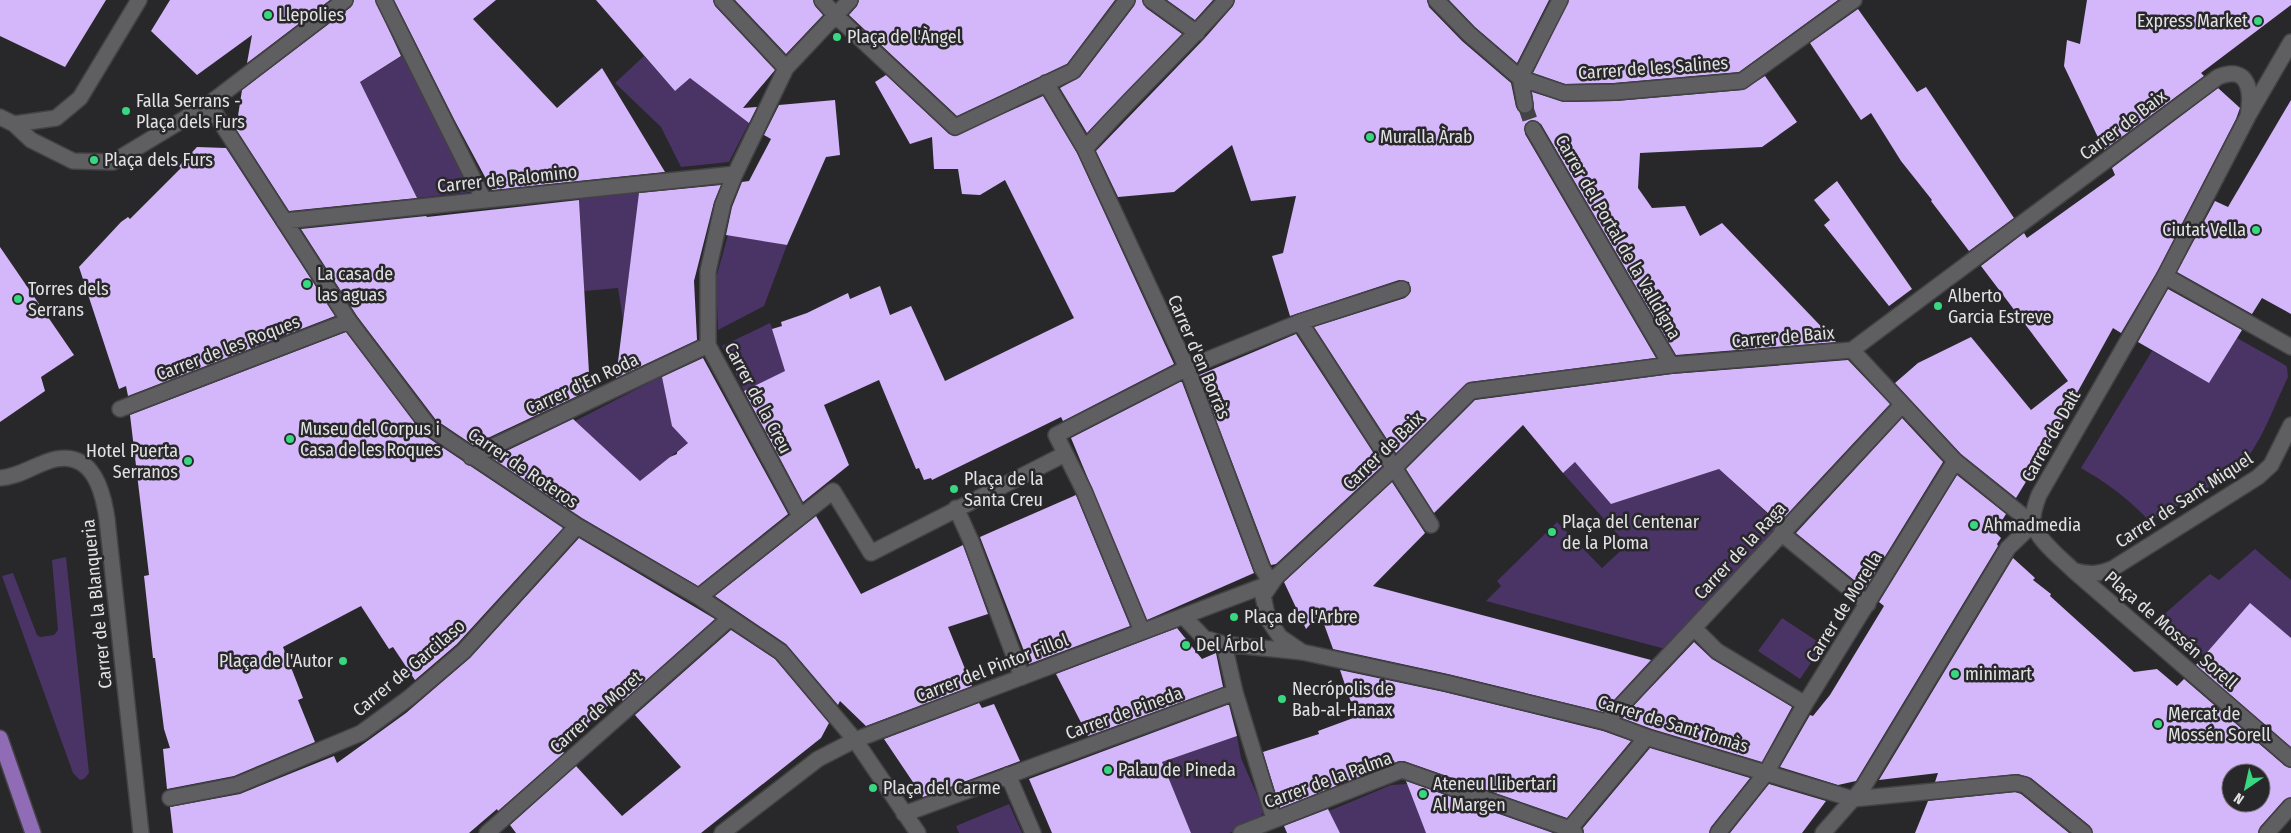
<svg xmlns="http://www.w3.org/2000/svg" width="2291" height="833" font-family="'Fira Sans Condensed',sans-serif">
  <rect width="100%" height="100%" fill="#28272a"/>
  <path fill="#4a3365" d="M402 56 473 188 471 192 417 198 359 83Z
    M644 56 675 91 690 78 749 123 729 162 681 167 661 127 615 83Z
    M640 192 623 320 618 288 584 291 579 196Z
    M728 235 787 245 764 306 718 330 716 278Z
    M770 323 788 370 744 391 722 346Z
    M2237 338 2285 365 2287 367 2288 377C2273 408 2261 446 2236 471L2150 522C2129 499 2107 483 2081 468L2152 351 2209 383Z
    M662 376 667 402 690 441 640 481 575 421Z
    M1610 460 1611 504 1719 469 1771 517 1792 497 1800 507 1669 650 1486 601 1501 586 1497 581 1557 522 1602 568 1627 545 1563 473 1574 463Z
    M2255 549 2291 580V646L2250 603 2204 656 2161 617 2210 574 2219 580Z
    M66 557 89 773 84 779 80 780 73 773 2 576 13 573 37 635 40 637 54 635 58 630 52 560Z
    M1782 618 1823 645 1800 679 1758 651Z
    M1237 736 1241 758 1264 811 1257 822 1229 833H1191L1162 762Z
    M1407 784 1426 833H1340L1329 811 1391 785Z
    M1009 804 1022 833H959L956 826Z"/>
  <path fill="#d4b7fa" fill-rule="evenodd" d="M0 0H106L65 67 0 36Z
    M170 0H330L247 63 252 35 197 75 151 31Z
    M354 0H375L401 56 360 82 417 198 289 211 236 129 242 90 351 7Z
    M394 0H496L473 19 557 108 602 68 665 172 492 190 455 121Z
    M596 0H713L715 6 775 70 743 108 757 107 749 123 690 78 675 91Z
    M735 0H813L815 6 823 15 786 54Z
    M859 0H1115L1067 64 957 116 849 15 857 6Z
    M1136 0H1142L1146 8 1182 34 1087 133 1060 88 1080 77 1134 6Z
    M1167 0H1213L1195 20Z
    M1235 0H1427L1429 7 1462 41 1511 83 1516 107 1522 114 1531 112 1534 109 1532 92 1564 102 1616 101 1743 90 1765 76 1797 122 1762 147 1640 153 1638 188 1652 208 1685 206 1700 236 1722 223 1836 342 1676 355 1541 124 1532 120 1525 125V134L1656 358 1469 382 1396 453 1314 327 1405 298 1411 291 1409 282 1399 280 1290 316 1272 256 1283 253 1296 196 1251 201 1232 145 1174 192 1118 197 1096 151 1204 39 1233 6Z
    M1449 0H1549L1517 63 1475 27Z
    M1569 0H1838L1739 72 1614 83 1565 84 1533 73Z
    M2087 0H2291V5L2201 73 2204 76 2104 150 2064 66 2067 40 2080 44Z
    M1858 9 1917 92 1926 87 2014 218 1969 251 1931 201 1932 200 1901 161 1871 113 1861 120 1810 43Z
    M886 75 949 134 954 136 1043 96 1077 153 1174 364 1063 421 1061 417 932 480 931 478 924 480 919 468 916 469 879 380 824 405 849 465 803 502 744 391 785 371 772 329 782 326 781 322 807 313 848 293 850 299 880 286 890 315 911 306 945 381 1074 318 1005 180 980 195 962 194 958 169H934L932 137 910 144 875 82Z
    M2218 88 2240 108 2236 119 2157 272 2121 333 2113 328 2046 449 2016 498 1961 454 1895 383 1918 363 1971 337 2031 410 2068 381 1981 266 2024 233 2027 238 2115 175 2112 168Z
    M835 100 840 155 826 157 787 245 726 235 732 207 742 182 749 181 771 139 764 135 779 105Z
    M2291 100V314L2262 298 2252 314 2177 272 2215 201 2228 207Z
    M197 147 226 148 335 316 128 396 126 386 119 389 79 267 121 222 128 217 130 219 181 168 179 166Z
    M1837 181 1912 289 1889 306 1824 225 1830 220 1814 200Z
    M721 185 714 202 694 281 697 340 616 378 639 193Z
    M579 200 590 390 473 445 436 420 357 316 301 229 426 216 427 217Z
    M0 247 74 355 41 377 45 391 0 422Z
    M2168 289 2242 330 2209 383 2138 342Z
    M346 332 424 435 563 528 457 644 415 680 393 647 389 649 361 606 283 647 303 698 298 700 315 742 234 776 167 789 163 749 170 748 164 729 155 658H153L144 576 149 575 130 415Z
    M1296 334 1382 466 1276 564 1271 565 1199 375Z
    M703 358 788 514 698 586 582 518 492 458 573 419 640 481 670 457 677 454V452L688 443 672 426 662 377Z
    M1848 360 1890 404 1779 523 1719 469 1611 504 1575 462 1563 473 1523 425 1434 513 1406 469 1475 400 1672 374Z
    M1180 382H1182L1254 573 1147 620 1071 438Z
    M1902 418 1943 462 1865 589 1796 533Z
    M1957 475 2006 514 1995 532 2001 538 1997 544 1998 546 1856 781 1838 785 1780 767 1810 715 1813 716 1830 695 1884 606 1879 602Z
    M1392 482 1425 533 1373 586 1651 660 1603 712 1448 674 1333 649 1320 613 1306 629 1284 582Z
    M1076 495 1130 626 1029 664 980 537Z
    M816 516 861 594 963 545 988 614 948 627 972 686 866 726 840 701 838 705 786 644 715 596Z
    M579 538 715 619 623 701 619 696 560 748 564 753 498 811 497 809 469 833H173L170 807 240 794 334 756 337 763 406 713 470 658Z
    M2013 558 2035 578 2033 580 2051 594 2050 596 2134 672 2157 669 2177 686 2184 679 2285 766 2291 768V797L2284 800 2260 827 2258 833H2093L2090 826 2031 778 2018 774 1935 782 1938 773 1879 780ZM2231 773H2261V803H2231Z
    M2250 603 2291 638V747L2196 665Z
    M1177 628 1202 659 1216 653 1223 687 1088 736 1056 674Z
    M731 630 775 659 829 723 821 738 701 833H516L510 825 576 766 622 816 681 767 635 715Z
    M1694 642 1712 659 1792 707 1762 762 1652 729 1622 718Z
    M1340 670 1444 692 1603 731 1631 741 1567 818 1404 761H1399L1280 808 1263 752 1319 734 1318 731 1356 717Z
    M979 703 982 708 994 704 1020 761 923 797 884 739Z
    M1227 705H1229L1237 736 1162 762 1191 833H1052L1029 779Z
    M1650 748 1750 778 1711 827 1709 833H1584L1583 828Z
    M1406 781 1553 833H1426Z
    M1769 784 1826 801 1802 833H1730Z
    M2015 792 2021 794 2069 833H1915L1928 801Z
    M1328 809 1340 833H1287L1284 826Z"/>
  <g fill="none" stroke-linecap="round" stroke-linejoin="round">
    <path stroke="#444346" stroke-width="15" stroke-dasharray="15 8" stroke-linecap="butt" d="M1525 105 1533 129"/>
    <g stroke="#434245" stroke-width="18">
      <path id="pedestrian" d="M384 0 484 200
        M722 0 786 68
        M822 0 836 16 955 127 1073 71 1127 0
        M1151 0 1197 33
        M1436 0 1469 34 1520 78 1525 105
        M1560 0 1520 78 1564 93 1615 92 1742 81 1854 0
        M1046 83 1085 149 1187 368 1262 568 1271 583
        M209 104 349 321 429 427 577 526 699 597 781 652 855 740 918 833
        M0 117 14 124 31 140 73 161 113 162 209 104 345 0
        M14 124 56 118 80 98 139 0
        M1533 129 1671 365
        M1085 149C1130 97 1181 51 1226 0
        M284 221 735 174
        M2165 276 2291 347
        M1300 322 1431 525
        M1852 350 1955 461 2033 524 2008 548 1864 786 1853 799
        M120 409 349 321
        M471 457 708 345
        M956 508 971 541 1022 677
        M800 516 708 345V271L723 204 735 174 786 68 850 0
        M1781 533 1868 604
        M699 597 833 491 871 553 1065 454
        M1184 617 1204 638 1224 644 1302 652
        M1694 628 1717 651 1805 704
        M1142 631 1084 491 1056 435 1187 368 1300 322 1402 289
        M1224 644 1235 692 1274 819
        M1606 722 1902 405
        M1008 775 1033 833
        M170 798 237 785 361 733 410 697 464 651 577 526
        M904 814 1235 692
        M487 833 730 618
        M1241 833 1402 770 1570 829 1575 833
        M1566 833 1646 738
        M1718 833 1766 773 1805 704 1955 461"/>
    </g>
    <g stroke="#434245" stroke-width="18">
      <path id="minor" d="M2291 42 2248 116 2165 276 2039 495C2036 503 2032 513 2033 522 2034 537 2063 560 2074 571L2291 759
        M0 478C20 477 37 463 56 459 93 452 103 491 107 519L141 833
        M2075 571C2089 575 2099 574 2112 569L2258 477 2271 465 2291 425
        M722 833 818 759 855 740 1271 583
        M1823 833 1853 799
        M2084 833 2025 785 2016 783 1853 799 1649 738 1606 722 1446 683 1302 652 1280 637 1268 619 1263 596 1276 577 1393 469 1471 391 1671 365 1852 350 2218 77C2250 64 2252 93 2248 116
        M2267 833 2291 806"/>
    </g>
    <g stroke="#434245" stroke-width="18">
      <path id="primary" d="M0 738 33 833"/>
    </g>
    <use href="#pedestrian" stroke="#5f5e61" stroke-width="15"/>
    <use href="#minor" stroke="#5f5e61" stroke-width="15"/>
    <use href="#primary" stroke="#906cb7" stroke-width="15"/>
  </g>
  <g fill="#37d880" stroke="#28272a" stroke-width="2">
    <circle cx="268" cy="15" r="5"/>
    <circle cx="2258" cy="21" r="5"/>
    <circle cx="837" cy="37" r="5"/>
    <circle cx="126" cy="111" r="5"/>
    <circle cx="1370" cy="137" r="5"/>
    <circle cx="94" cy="160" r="5"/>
    <circle cx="2256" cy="230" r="5"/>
    <circle cx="307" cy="284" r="5"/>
    <circle cx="18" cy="299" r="5"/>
    <circle cx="1938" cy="306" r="5"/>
    <circle cx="290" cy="439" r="5"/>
    <circle cx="188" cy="461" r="5"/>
    <circle cx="954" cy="489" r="5"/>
    <circle cx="1974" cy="525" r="5"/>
    <circle cx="1552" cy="532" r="5"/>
    <circle cx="1234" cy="617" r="5"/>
    <circle cx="1186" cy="645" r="5"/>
    <circle cx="343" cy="661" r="5"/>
    <circle cx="1955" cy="674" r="5"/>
    <circle cx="1282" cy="699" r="5"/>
    <circle cx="2158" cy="724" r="5"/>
    <circle cx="1108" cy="770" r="5"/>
    <circle cx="873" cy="788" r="5"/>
    <circle cx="1423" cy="794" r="5"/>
  </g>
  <g text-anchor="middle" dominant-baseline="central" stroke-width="5" stroke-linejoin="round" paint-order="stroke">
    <g font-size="18" fill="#e2e1e3" stroke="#28272a" text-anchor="start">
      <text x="278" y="15">Llepolies</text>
      <text x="2248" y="21" text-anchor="end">Express Market</text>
      <text x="847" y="37">Plaça de l'Àngel</text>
      <text x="136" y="101">Falla Serrans -<tspan x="136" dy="21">Plaça dels Furs</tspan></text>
      <text x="1380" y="137">Muralla Àrab</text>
      <text x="104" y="160">Plaça dels Furs</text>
      <text x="2246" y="230" text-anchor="end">Ciutat Vella</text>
      <text x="317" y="274">La casa de<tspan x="317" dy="21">las aguas</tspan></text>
      <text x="28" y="289">Torres dels<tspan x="28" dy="21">Serrans</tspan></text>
      <text x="1948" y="296">Alberto<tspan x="1948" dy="21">Garcia Estreve</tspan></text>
      <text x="300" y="429">Museu del Corpus i<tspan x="300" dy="21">Casa de les Roques</tspan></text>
      <text x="178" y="451" text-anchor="end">Hotel Puerta<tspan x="178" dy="21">Serranos</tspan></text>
      <text x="964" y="479">Plaça de la<tspan x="964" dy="21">Santa Creu</tspan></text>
      <text x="1562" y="522">Plaça del Centenar<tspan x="1562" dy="21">de la Ploma</tspan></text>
      <text x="1984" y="525">Ahmadmedia</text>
      <text x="1244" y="617">Plaça de l'Arbre</text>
      <text x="1196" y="645">Del Árbol</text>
      <text x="333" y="661" text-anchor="end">Plaça de l'Autor</text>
      <text x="1965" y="674">minimart</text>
      <text x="1292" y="689">Necrópolis de<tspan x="1292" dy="21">Bab-al-Hanax</tspan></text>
      <text x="2168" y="714">Mercat de<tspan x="2168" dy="21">Mossén Sorell</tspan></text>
      <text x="1118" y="770">Palau de Pineda</text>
      <text x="1433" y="784">Ateneu Llibertari<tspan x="1433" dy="21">Al Margen</tspan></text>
      <text x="883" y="788">Plaça del Carme</text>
    </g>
    <g font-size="18" fill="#e2e1e3" stroke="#28272a">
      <text transform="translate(1653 68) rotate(-4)">Carrer de les Salines</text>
      <text transform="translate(2123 125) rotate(-37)">Carrer de Baix</text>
      <text transform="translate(507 179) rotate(-6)">Carrer de Palomino</text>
      <text transform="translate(1618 237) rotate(60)">Carrer del Portal de la Valldigna</text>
      <text transform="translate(1783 337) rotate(-5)">Carrer de Baix</text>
      <text transform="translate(228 348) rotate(-21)">Carrer de les Roques</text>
      <text transform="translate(1199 357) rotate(67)">Carrer d'en Borràs</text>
      <text transform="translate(582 384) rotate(-25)">Carrer d'En Roda</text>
      <text transform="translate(758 398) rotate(62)">Carrer de la Creu</text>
      <text transform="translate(2051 436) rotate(-61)">Carrer de Dalt</text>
      <text transform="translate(1383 451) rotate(-44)">Carrer de Baix</text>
      <text transform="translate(523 468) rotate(34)">Carrer de Roteros</text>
      <text transform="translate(2184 500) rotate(-33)">Carrer de Sant Miquel</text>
      <text transform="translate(1740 551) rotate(-47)">Carrer de la Raga</text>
      <text transform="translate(97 604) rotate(-96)">Carrer de la Blanqueria</text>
      <text transform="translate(1844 607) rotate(-58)">Carrer de Morella</text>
      <text transform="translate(2171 630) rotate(41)">Plaça de Mossén Sorell</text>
      <text transform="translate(409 668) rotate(-40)">Carrer de Garcilaso</text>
      <text transform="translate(992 668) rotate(-21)">Carrer del Pintor Fillol</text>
      <text transform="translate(596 712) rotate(-41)">Carrer de Moret</text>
      <text transform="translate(1124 713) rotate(-20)">Carrer de Pineda</text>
      <text transform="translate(1673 724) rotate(17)">Carrer de Sant Tomàs</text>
      <text transform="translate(1328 780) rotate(-20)">Carrer de la Palma</text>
    </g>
  </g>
  <g transform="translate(2246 788) rotate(214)"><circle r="24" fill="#28272a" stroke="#727174"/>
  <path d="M0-4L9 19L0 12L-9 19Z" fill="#37d880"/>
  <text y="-8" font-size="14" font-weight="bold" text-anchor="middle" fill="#e2e1e3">N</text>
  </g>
</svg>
